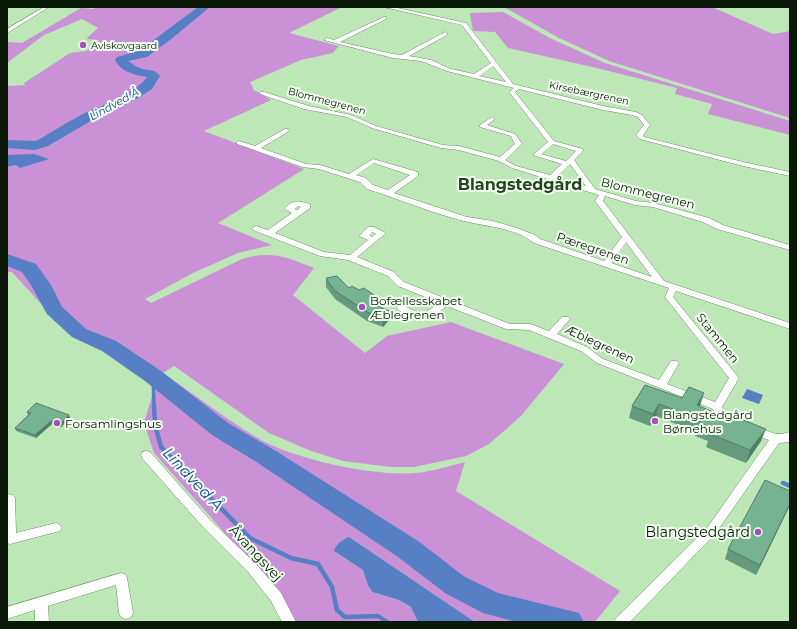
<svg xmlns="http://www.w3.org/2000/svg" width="797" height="629" font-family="Montserrat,sans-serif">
  <rect width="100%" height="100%" fill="#bde7b6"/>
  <path fill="#cb91d7" d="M97 7H342L289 33 339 46 333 53 301 60 250 82 254 90 271 100 204 131 304 169 218 223 272 245 238 253 193 273 145 299 151 303 242 259C271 250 288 257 314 268L293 295 365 353 387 336 451 322 564 364 521 416 489 444 466 456 414 467H391L343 461 311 451 269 433 174 366 163 373C195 395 227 420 261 440 297 460 383 479 424 472 438 470 452 465 465 462L456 491 620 591 595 622H475L349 537 334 551 363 570C368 576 367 585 372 592L399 600 411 607 418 622H293L278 593 154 453 144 423 158 376 92 333 63 328 12 272H7V167L16 165 20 155H7V86L25 85 24 83 70 53 86 51 91 48H100L104 44H96L99 40 86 39 98 28 82 19 44 35 7 63 8 51 7 42 22 43 81 8 93 9Z
    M504 7H712L773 34 790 31V118L609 61 559 38Z
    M503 12 550 38 605 63 790 121V135L708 114 712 104 675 94 677 88 597 68 508 48 495 32 473 31 470 13Z"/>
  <path fill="#567fc6" d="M34 154 49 159 20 168 16 165 7 167V155Z
    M747 389 763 395 759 404 742 398Z
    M349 537 475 622H418L411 607 399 600 372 592 368 585 363 570 334 551C336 544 342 540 349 537Z"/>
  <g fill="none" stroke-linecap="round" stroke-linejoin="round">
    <path stroke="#567fc6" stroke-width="3.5" d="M153 376 154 407"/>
    <path stroke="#567fc6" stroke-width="4.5" d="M154 406 155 425 161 447 250 538 291 558 318 564 332 587 337 610 345 617 378 616 387 622
      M783 483 790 486"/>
    <path fill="#567fc6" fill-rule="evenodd" d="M198 7H210L170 40 147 57 128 61C132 63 136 67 140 68 148 71 154 68 160 76L152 89 138 98 89 122 48 146 35 150 7 148V140L34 141 38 140C52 132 66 123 81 115 101 105 134 95 147 77 135 75 121 72 115 60L117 57 139 51Z
      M7 254 36 264 51 285 62 307 86 329 116 341 161 371 228 423 276 451 418 541 465 577 498 593 579 613 584 622H516L483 613 445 593 398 557 258 463 212 435 145 381 102 351 72 337 47 314 31 285 22 272 7 266Z"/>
    <g stroke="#698f62" stroke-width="1">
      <path id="minor" d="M44 7H49L7 33V29Z
        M384 7H393L466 23 513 84 603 106 636 112 642 115 650 125 643 135 644 137 743 162 790 172V176L743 166 640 139 636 135 644 125 638 117 632 115 603 110 519 89 515 92 554 141 583 149V151L574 160 595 189 636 201 654 203 709 218 723 225 790 245V250L717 229 703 222 653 207 635 205 605 196 603 201 664 281 790 323V329L676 291 673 297 739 378 722 407 724 411 723 414H715L713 409 597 363 581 351 529 330 506 329 447 306C432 319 411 324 396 307L400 304 417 312 424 313 440 303 398 286 388 276 348 260 320 256 253 230 252 228 256 226 268 230 292 213 284 209C294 199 298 201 310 204V208L275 233 324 252 350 255 368 240 359 236 368 227H374L386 233 357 257 394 272 404 282 510 324H530L549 331 562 317H568L570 319 557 334 587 347 603 359 659 380 671 361H677L679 363 667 384 715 402 729 378 665 297 669 288 534 243C514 227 488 227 464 221 432 213 399 199 367 189L360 182 319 169 303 167 237 144V142L239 141 255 146 285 129H289V131L261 148 306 164 320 165 349 174 373 159 418 172V176L394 193 467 217 493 221 517 228 535 235 540 239 604 261 622 237 595 201 599 195 512 168 499 161 459 150 441 148 372 128 347 117 304 109 260 94V92H264L309 106 351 115 376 126 443 145 459 146 500 157 515 144 511 136 480 127V125L492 117 495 119 487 125 515 134 522 144 505 160 516 166 550 175 562 164 533 155 548 142 509 92 514 88 447 71 421 61 393 58 324 40 327 38 334 40 384 17H386V19L340 42 393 54 402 55 445 32 447 33V35L409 56 431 60 451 69 474 74 491 63 462 25ZM493 66 506 82 479 76ZM553 144 576 151 566 161 541 154ZM374 163 410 175 388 190 373 185 366 178 356 175ZM570 164 586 186 556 177ZM298 206 301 207 297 210 294 209ZM372 232 376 234 372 237 369 235ZM626 242 652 277 611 263Z
        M754 426C771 431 772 437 790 432V442L779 443 715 534 630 622H614L616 618 707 528 769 440 750 433 749 430 750 427Z
        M146 451 150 452 210 520 256 564 281 593 296 622H282L271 601 248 572 202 526 142 458 141 455 142 452Z
        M7 494 13 495 15 498 16 533 56 523 60 525 62 528 60 531 10 544 7 543Z
        M121 573 125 574 127 578 133 613 131 617 126 619 121 617 119 613 116 585 48 606 49 622H35V610L7 619V607Z"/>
    </g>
    <use href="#minor" fill="#fff" fill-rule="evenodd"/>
  </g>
  <path fill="#659a7e" d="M326 278 349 288 374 295V301L376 302V306L389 320 383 327 367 321 335 299 326 287Z
    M645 385 700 406 761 441 746 463 706 447 708 441 695 436 696 432 656 416 650 426 629 418 632 406Z
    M27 412 69 415 70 418 61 427 52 424 36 438 16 431 15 428 28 415Z
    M790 491V505L756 575 725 559 728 549Z"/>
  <path fill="#527d67" d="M374 295 375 303 376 302 377 311 370 298Z
    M389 311V320L383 327V318Z
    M704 393 700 406 694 418 697 405Z
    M659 404 656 416 650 426 653 414Z
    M69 415 70 418 61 427 60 424Z
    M51 421 52 424 36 438 35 435Z
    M766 429 761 441 746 463 750 450Z
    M790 504V505L756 575 760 565Z"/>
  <path fill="#75b393" stroke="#527d67" d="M337 276 349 288 352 286 359 290 364 288 374 295 370 298 376 302 373 304 389 311 383 318 367 312 334 290 326 278Z
    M645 385 682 398 689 387 704 393 697 405 718 414 720 411 766 429 750 450 710 434 714 429 699 423 701 420 659 404 653 414 632 406Z
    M36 403 69 415 60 424 51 421 35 435 15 428 31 413 27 412Z
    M765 480 790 491V504L760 565 728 549Z"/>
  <g fill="#a94fbb" stroke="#f2fff0" stroke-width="1.5">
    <circle cx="83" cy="45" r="4"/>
    <circle cx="362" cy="307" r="4"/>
    <circle cx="655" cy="421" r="4"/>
    <circle cx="57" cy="423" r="4"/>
    <circle cx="758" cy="532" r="4"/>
  </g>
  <g text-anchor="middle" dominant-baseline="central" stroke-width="4" stroke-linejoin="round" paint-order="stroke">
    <g font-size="10" fill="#091807" stroke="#f2fff0" text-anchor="start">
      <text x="91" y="45">Avlskovgaard</text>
    </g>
    <g font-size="10" fill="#091807" stroke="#f2fff0">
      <text transform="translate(589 93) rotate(12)">Kirsebærgrenen</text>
      <text transform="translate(327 101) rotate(15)">Blommegrenen</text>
    </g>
    <g font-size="11" font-style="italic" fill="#15469b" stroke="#f2fff0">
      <text transform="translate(114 104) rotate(-29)">Lindved Å</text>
    </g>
    <g font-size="12" fill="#091807" stroke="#f2fff0">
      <text transform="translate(648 193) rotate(14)">Blommegrenen</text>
      <text transform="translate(593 248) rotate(19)">Pæregrenen</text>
      <text transform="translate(718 338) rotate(51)">Stammen</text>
      <text transform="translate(600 344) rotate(25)">Æblegrenen</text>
    </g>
    <g font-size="12" fill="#091807" stroke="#f2fff0" text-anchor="start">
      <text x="370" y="300">Bofællesskabet<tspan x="370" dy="14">Æblegrenen</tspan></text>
      <text x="663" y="414">Blangstedgård<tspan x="663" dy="14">Børnehus</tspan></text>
      <text x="65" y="423">Forsamlingshus</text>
    </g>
    <g font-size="14" fill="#091807" stroke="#f2fff0" text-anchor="end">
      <text x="750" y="532">Blangstedgård</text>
    </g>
    <g font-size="14" fill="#091807" stroke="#f2fff0">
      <text transform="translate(256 553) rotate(47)">Åvangsvej</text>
    </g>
    <g font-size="16" font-weight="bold" fill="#23461d" stroke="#f2fff0">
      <text x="520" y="184">Blangstedgård</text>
    </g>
    <g font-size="16" font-style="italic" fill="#15469b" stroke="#f2fff0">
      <text transform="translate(193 479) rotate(47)">Lindved Å</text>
    </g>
  </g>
  <rect width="797" height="629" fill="none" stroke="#091807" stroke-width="16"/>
</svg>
